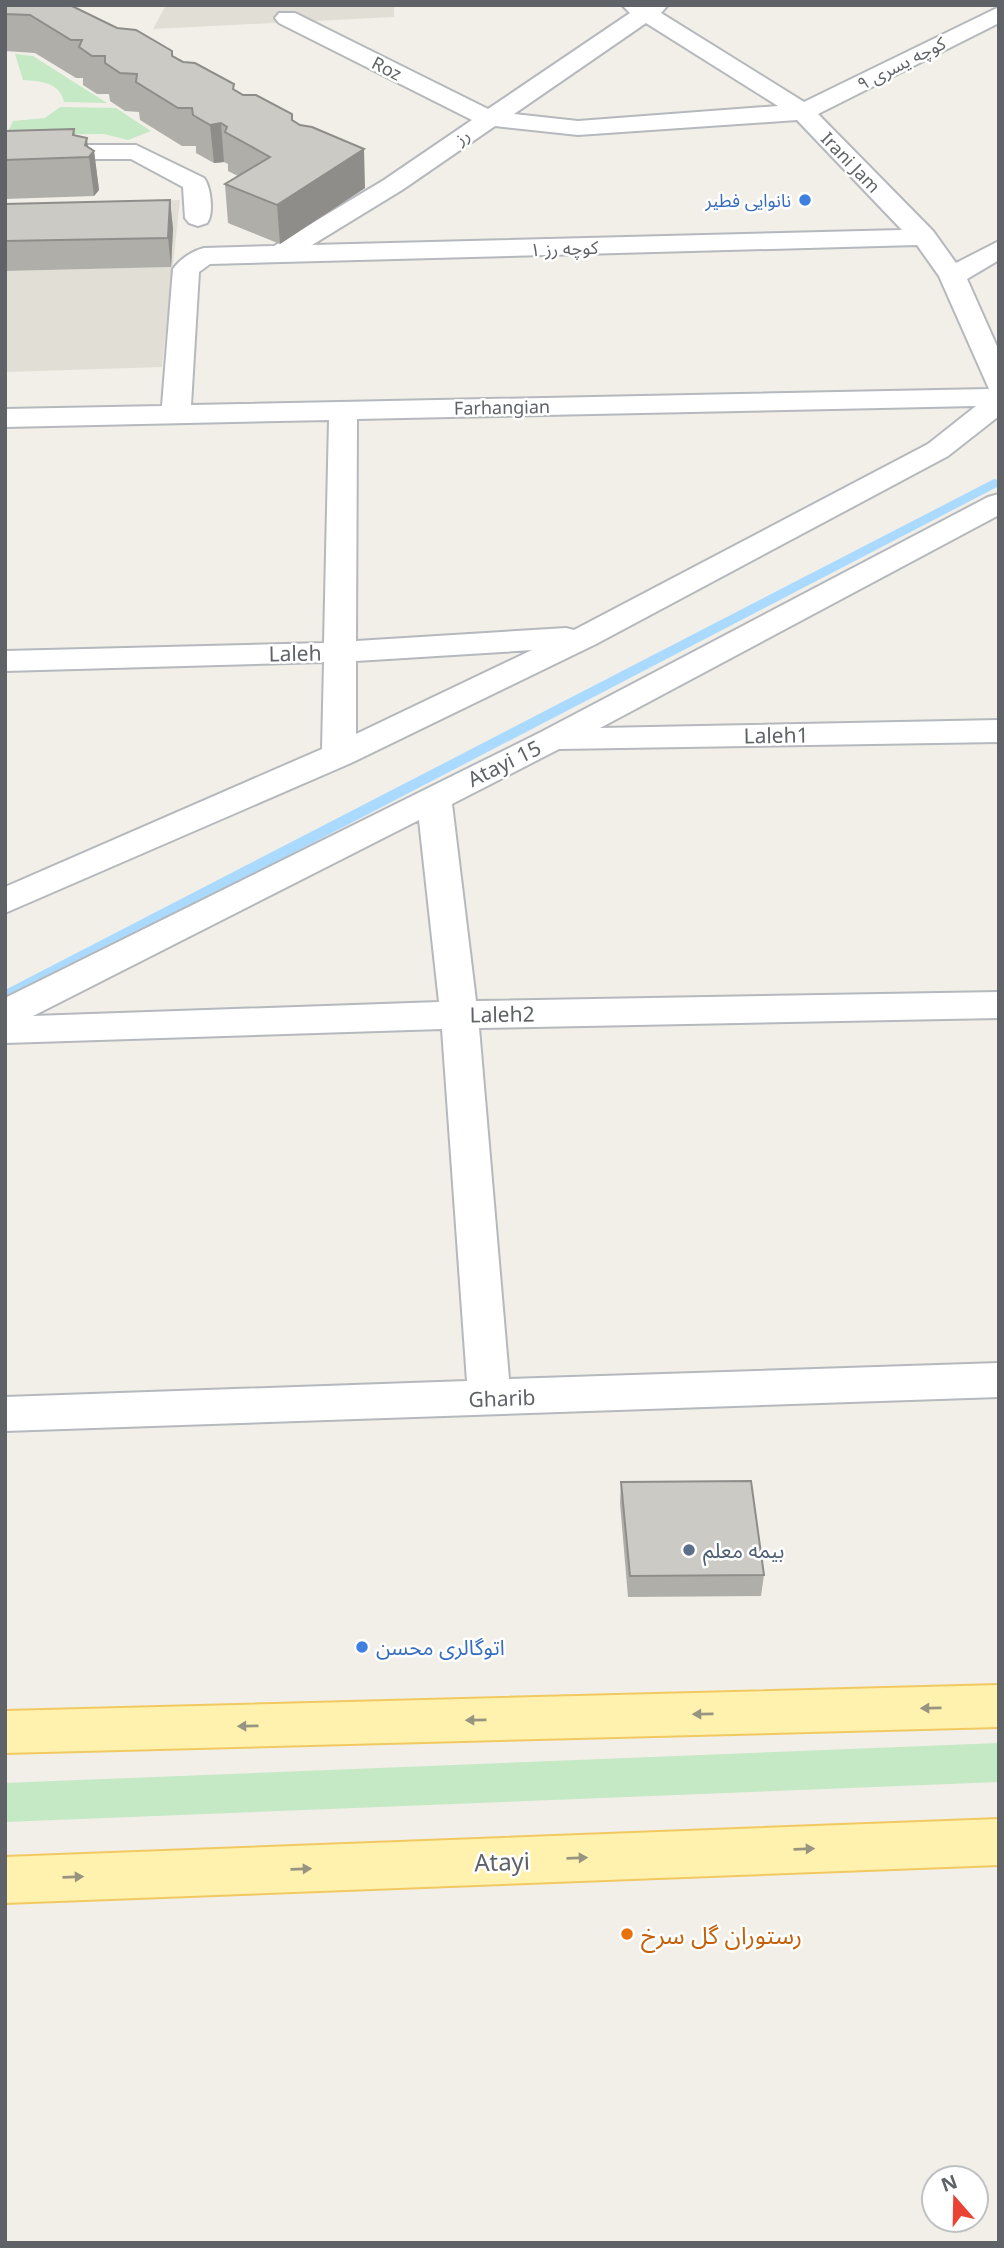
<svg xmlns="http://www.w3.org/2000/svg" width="1004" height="2248" font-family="'Noto Sans','Noto Sans Arabic',sans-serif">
  <rect width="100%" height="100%" fill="#f1efe8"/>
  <path fill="#e1ded6" d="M166 5H394V17L153 29Z
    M180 200 162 367 5 372V271L170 267 173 229 5 233V207Z"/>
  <path fill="#c5e8c5" d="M15 54 33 56 107 103 64 102C60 82 40 81 23 80Z
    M60 107 116 108 151 131 128 140 104 134 6 135 13 121 45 118Z
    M999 1743V1782L5 1822V1783Z"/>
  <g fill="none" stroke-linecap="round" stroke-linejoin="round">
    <path fill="#aadaff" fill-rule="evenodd" d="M994 479 999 480V486L5 1003V990Z"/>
    <g stroke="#b5b8bc" stroke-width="4">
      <path id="minor" d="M622 5H668L661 13 804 102 999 7V23L818 114 933 231 956 263 999 241V260L967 279 999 351V416L948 456 596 644 351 763 5 913V887L322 749 324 662 5 671V651L324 643 329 420 5 427V409L162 406 173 269C180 259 192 251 204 248L274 246 384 180 472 120 279 23 275 18 279 13H295L488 109 630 13ZM646 23 778 106 578 121 514 114ZM797 120 902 230 312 245 402 190 495 126 578 135ZM917 245 939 276 989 389 191 405 199 272 210 264ZM976 406 928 444 574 630 566 628 356 641 357 419ZM532 650 356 734V661Z
        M5 145H136L204 178C211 187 214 214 207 223L198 226 189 223 185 218 183 187 131 159H5Z
        M999 494V515L600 728 999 720V742L559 749 452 804 476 1001 999 992V1018L479 1028 509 1379 999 1363V1397L5 1431V1397L467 1381 442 1029 5 1043V998L541 732 988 497ZM419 820 439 1002 33 1016Z"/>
    </g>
    <g stroke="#f2c960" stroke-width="4">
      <path id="major" d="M999 1685V1727L5 1753V1711Z
        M999 1819V1865L5 1903V1857Z"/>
    </g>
    <use href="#minor" fill="#fff" fill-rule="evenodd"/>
    <use href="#major" fill="#fff2af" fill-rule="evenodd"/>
  </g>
  <path fill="#afaea9" d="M5 5 117 28 172 51 173 57 292 120 365 188 280 244 228 223 225 184 238 176 228 171V164L224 162 214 163 196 153V146H182L140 120 139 112 125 111 110 101 109 94H97L83 85V78H76L35 53 5 51Z
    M74 129 75 135 94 151 99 190 94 196 5 199V131Z
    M170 200 173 229 171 267 5 271V204Z
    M621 1482 764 1575 761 1596 628 1597 620 1503Z"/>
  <path fill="#8f8d8a" d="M221 123 224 162 214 163 210 125Z
    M87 138 89 157 94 151 99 190 94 196 89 157 85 145Z
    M364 149 365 188 280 244 277 205Z
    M170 200 173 229 171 267 168 238Z"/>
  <path fill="#cccac5" stroke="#8f8d8a" stroke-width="2" d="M5 5H70L117 28 136 30 172 51V56L183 62 195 63 234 84 233 89 243 95H256L292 114V120L300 125 312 127 364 149 277 205 225 184 270 157 225 132 227 127 221 123 210 125 193 115 192 108H178L136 82 137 74 120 73 105 63V56H92L79 47 82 40H71L30 15 5 14Z
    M74 129 73 135 87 138 85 145 94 151 89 157 5 160V131Z
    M170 200 168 238 5 241V204Z
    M751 1481 764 1575 630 1576 621 1482Z"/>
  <defs><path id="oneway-solid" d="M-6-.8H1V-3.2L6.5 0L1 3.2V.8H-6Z" transform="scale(1.75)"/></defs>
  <g fill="#979581">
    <use href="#oneway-solid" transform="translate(931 1708) rotate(179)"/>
    <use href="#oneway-solid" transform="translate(703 1714) rotate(179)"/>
    <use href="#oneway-solid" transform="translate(476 1720) rotate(179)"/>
    <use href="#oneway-solid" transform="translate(248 1726) rotate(179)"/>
    <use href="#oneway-solid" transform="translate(804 1849) rotate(-2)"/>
    <use href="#oneway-solid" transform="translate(577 1858) rotate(-2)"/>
    <use href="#oneway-solid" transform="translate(301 1869) rotate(-2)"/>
    <use href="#oneway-solid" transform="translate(73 1877) rotate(-2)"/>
  </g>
  <g fill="#3f7fe0" stroke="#fff" stroke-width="2.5">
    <circle cx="805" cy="200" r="7"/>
    <circle cx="362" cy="1647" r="7"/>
  </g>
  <circle fill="#5c6f8a" stroke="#fff" stroke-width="2.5" cx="689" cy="1550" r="7"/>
  <circle fill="#e8710a" stroke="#fff" stroke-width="2.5" cx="627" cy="1934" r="7"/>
  <g text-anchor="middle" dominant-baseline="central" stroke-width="5" stroke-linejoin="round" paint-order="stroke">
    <g font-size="18" fill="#5f6368" stroke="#fff">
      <text transform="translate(901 63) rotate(-27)">کوچه یسری ۹</text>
      <text transform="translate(387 68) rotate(27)">Roz</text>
      <text transform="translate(462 136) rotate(-35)">رز</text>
      <text transform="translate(851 162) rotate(46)">Irani Jam</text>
      <text transform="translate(564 248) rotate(-2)">کوچه رز ۱</text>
      <text transform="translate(502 407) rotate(-1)">Farhangian</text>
    </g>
    <g font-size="18" fill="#366cbe" stroke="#fff" text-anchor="end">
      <text x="791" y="200">نانوایی فطیر</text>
    </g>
    <g font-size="21" fill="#5f6368" stroke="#fff">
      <text transform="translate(295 653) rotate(-1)">Laleh</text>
      <text transform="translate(776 735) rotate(-1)">Laleh1</text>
      <text transform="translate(504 763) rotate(-26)">Atayi 15</text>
      <text transform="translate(502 1014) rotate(-1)">Laleh2</text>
      <text transform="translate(502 1398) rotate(-2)">Gharib</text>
    </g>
    <g font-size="21" fill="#4e5e75" stroke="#fff" text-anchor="start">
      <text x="703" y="1550">بیمه معلم</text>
    </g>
    <g font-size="21" fill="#366cbe" stroke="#fff" text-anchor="start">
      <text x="376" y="1647">اتوگالری محسن</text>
    </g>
    <g font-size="24" fill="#5f6368" stroke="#fff">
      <text transform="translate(502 1861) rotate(-2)">Atayi</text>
    </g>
    <g font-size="24" fill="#c56008" stroke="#fff" text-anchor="start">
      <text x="641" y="1934">رستوران گل سرخ</text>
    </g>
  </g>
  <rect width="1004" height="2248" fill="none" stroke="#5f6368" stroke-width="14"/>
  <g transform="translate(955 2199) rotate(340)"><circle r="33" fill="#ffffff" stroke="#bfc1c3" stroke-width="2"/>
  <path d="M0-5L12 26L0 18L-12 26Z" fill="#ea4335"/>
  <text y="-10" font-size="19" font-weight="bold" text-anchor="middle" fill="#5f6368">N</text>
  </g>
</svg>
